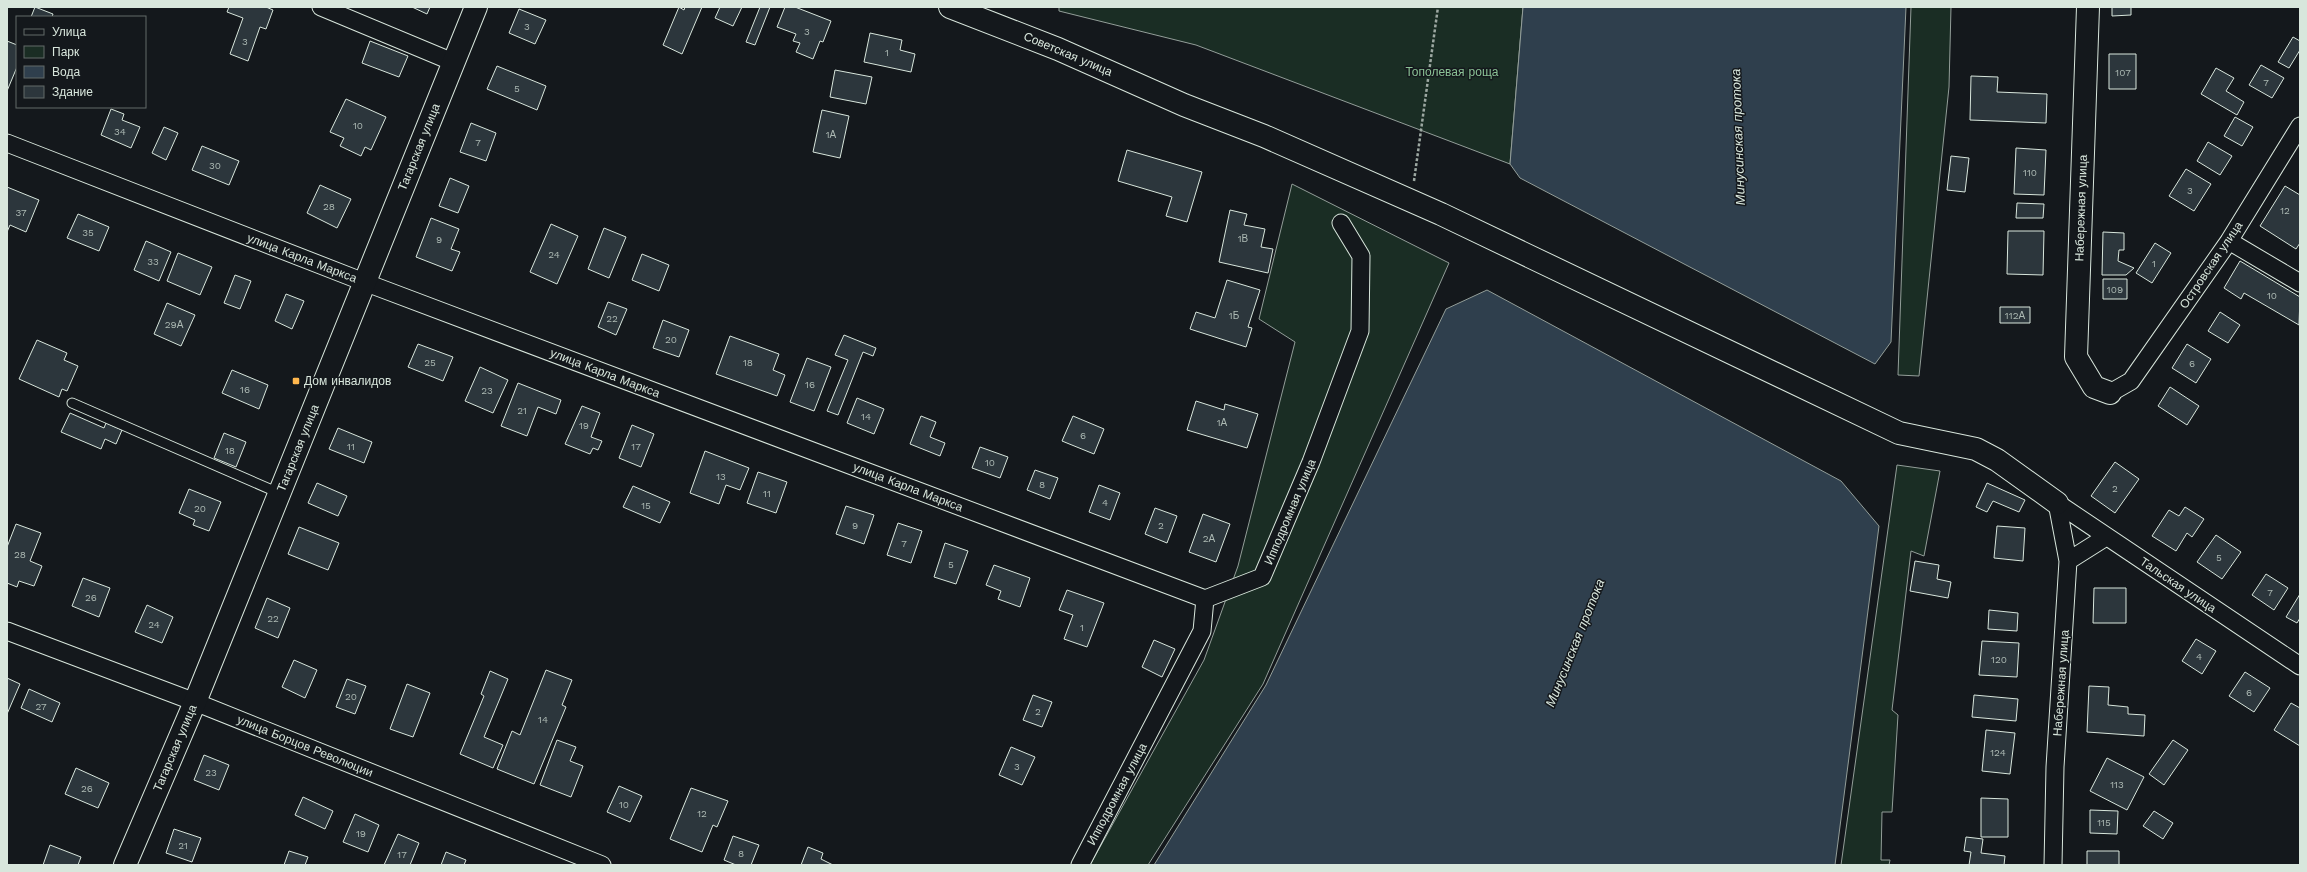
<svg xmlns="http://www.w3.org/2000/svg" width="2307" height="872" font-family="'Work Sans',sans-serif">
  <rect width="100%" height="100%" fill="#14181c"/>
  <path fill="#1a2d24" stroke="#939e99" d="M1059 7H1523L1510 164 1196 45 1059 11Z
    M1911 7H1951L1949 87 1919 376 1898 375Z
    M1292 184 1449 263 1263 684 1148 865H1090L1204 660 1238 566 1295 342 1259 319Z
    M1897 465 1940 471 1924 556 1911 551 1892 710 1898 715 1892 812H1882L1881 860H1890L1889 865H1841Z"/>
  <path fill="#2f3f4d" stroke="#939e99" d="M1523 7H1906L1891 342 1875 364 1520 178 1510 164Z
    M1487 290 1841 481 1879 526 1835 865H1154L1266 685 1446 309Z"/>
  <path fill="#2c363c" stroke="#d8e6dc" d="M35 7 53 14 52 17H31Z
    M229 7H266L273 10 266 29 260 27 248 61 230 54 243 18 227 12Z
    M412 7H430L427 14Z
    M679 7 684 10 685 7H702L682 54 663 45Z
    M720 7H742L733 26 715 18Z
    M760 7H770L755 45 746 42Z
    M785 7H795L831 21 823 42 820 41 813 59 796 52 800 43 793 41 796 34 777 27Z
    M2112 7H2131V15L2112 16Z
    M519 9 546 20 535 44 509 33Z
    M870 33 902 40 900 50 915 54 911 72 864 62Z
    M2293 37 2300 41V50L2289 68 2278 62Z
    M7 41 17 45V67L7 91Z
    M370 41 408 56 399 77 362 63Z
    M2109 54H2136V89H2109Z
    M2261 65 2284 78 2272 98 2249 85Z
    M497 66 546 86 537 110 487 89Z
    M2216 68 2234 78 2226 91 2244 102 2237 115 2201 94Z
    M835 70 872 77 866 104 830 97Z
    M1971 76 1998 77 1997 92 2047 94 2046 123 1970 120Z
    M346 99 386 117 371 150 365 147 361 156 340 146 344 138 330 132Z
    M111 109 124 114 122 120 140 127 131 148 101 135Z
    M822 110 849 116 840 158 813 152Z
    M2235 117 2253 127 2242 146 2224 136Z
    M471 123 496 133 486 161 460 152Z
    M164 127 178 133 166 160 152 153Z
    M2208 142 2232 156 2220 175 2197 161Z
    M202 146 239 161 229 185 192 170Z
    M2016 148 2046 150 2044 195 2014 194Z
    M1127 150 1202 172 1187 222 1166 216 1172 197 1118 181Z
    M1951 156 1969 158 1965 192 1947 190Z
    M2186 169 2211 184 2194 211 2169 196Z
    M450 178 469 186 458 213 439 206Z
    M320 185 351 199 337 228 307 213Z
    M2285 186 2300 195V243L2296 249 2260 226Z
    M7 187 39 200 26 232 10 225 7 232Z
    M2017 203 2044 204 2043 218H2016Z
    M1230 210 1247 214 1244 225 1265 229 1261 247 1273 249 1268 273 1219 262Z
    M78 214 109 227 99 251 67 238Z
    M431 218 459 229 451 249 460 252 452 271 416 257Z
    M551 224 578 236 557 284 530 272Z
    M604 228 626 237 609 278 588 269Z
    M2008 231H2044L2043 275 2007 274Z
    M2103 232 2124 233V250H2119L2118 261 2134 268 2126 275H2102Z
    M146 241 171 252 159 281 134 270Z
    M2155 243 2171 253 2152 283 2136 273Z
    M178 253 212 267 200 295 167 281Z
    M642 254 669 265 659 291 632 280Z
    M2240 261 2300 297 2299 325 2244 293 2241 299 2224 288Z
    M235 275 251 281 240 309 224 303Z
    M2103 279H2127V299H2103Z
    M1227 280 1260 290 1248 327 1252 328 1246 347 1190 329 1196 312 1215 318Z
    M286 294 304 301 292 329 275 321Z
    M608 302 627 309 616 335 598 327Z
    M167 303 195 315 181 346 154 334Z
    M2000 307H2030V323H2000Z
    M2220 312 2240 325 2228 343 2208 331Z
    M663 320 689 330 679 357 653 348Z
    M844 335 876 348 873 356 863 352 838 415 827 411 848 360 835 355Z
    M730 336 779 354 773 370 785 375 777 396 716 374Z
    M37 340 67 353 64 360 78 366 67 391 62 389 59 397 19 379Z
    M418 344 453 357 443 381 408 367Z
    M2187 344 2211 359 2196 383 2172 368Z
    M807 358 831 367 814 411 790 402Z
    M480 367 508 380 493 413 465 401Z
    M232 370 268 385 259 409 222 393Z
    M518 383 561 400 556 414 538 407 527 436 501 426Z
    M2170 387 2199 406 2187 425 2158 406Z
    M857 398 884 409 874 434 847 423Z
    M1196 401 1224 410 1225 404 1258 414 1247 448 1187 430Z
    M582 406 600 413 591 437 602 441 598 450 593 448 590 454 565 444Z
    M70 413 104 428 106 423 122 430 116 444 105 439 101 449 61 432Z
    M921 416 936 422 930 437 945 443 940 456 910 444Z
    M1073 416 1104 429 1094 454 1062 441Z
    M632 425 654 434 641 467 619 458Z
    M338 428 372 442 364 463 329 449Z
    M224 433 246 442 236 467 214 458Z
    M980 447 1008 457 1000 478 972 468Z
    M705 451 749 468 740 490 726 485 719 504 690 493Z
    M2115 462 2139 479 2115 513 2091 496Z
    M1035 470 1058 478 1050 499 1027 490Z
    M758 472 787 482 776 513 747 503Z
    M317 483 347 496 338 516 308 503Z
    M1987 483 2025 500 2019 512 1993 501 1987 512 1976 507Z
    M1099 485 1120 493 1110 520 1089 512Z
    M633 486 670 502 660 523 623 507Z
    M189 489 221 502 209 531 193 525 195 520 179 513Z
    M846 506 874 515 864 544 836 534Z
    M2185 507 2204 519 2192 537 2187 533 2176 551 2152 536 2169 510 2179 516Z
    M1155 508 1177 516 1167 543 1145 534Z
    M1203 514 1230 524 1216 562 1189 552Z
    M898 523 922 531 911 563 887 555Z
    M16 524 41 533 30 561 42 566 34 586 19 581 17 587 7 583V547Z
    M1997 526 2025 528 2023 561 1994 558Z
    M299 527 339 543 328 570 288 554Z
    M2216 535 2241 552 2222 579 2197 562Z
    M945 543 968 551 956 584 934 577Z
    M1915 561 1939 565 1937 579 1951 582 1948 598 1910 591Z
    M994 565 1030 578 1020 607 998 599 1001 591 986 585Z
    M2266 574 2288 588 2274 610 2252 595Z
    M83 578 110 588 99 617 72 606Z
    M2094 588H2126V623H2093Z
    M1067 590 1104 603 1087 647 1064 639 1073 615 1059 610Z
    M2300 594V618L2297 623 2286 617Z
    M267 598 290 608 278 638 255 628Z
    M147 605 173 617 162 643 135 632Z
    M1989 610 2018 613 2017 631 1988 629Z
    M2196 639 2216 651 2202 674 2182 661Z
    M1154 640 1175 649 1162 677 1142 667Z
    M1982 641 2019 643 2017 677 1979 675Z
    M294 660 317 670 305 698 282 687Z
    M546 670 572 680 562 705 566 707 534 784 497 769 512 731 520 735Z
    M490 671 508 679 484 737 503 745 493 768 460 754 484 696 481 694Z
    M2245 672 2270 688 2254 712 2229 696Z
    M7 678 20 684 7 714Z
    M347 679 366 686 355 714 336 707Z
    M407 684 430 693 413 737 390 729Z
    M2089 686 2109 687 2108 705 2128 707V714L2145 715 2144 736 2087 732Z
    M29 689 60 703 52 722 21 708Z
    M1033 695 1052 702 1042 727 1023 720Z
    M1974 695 2018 699 2016 721 1972 717Z
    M2291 703 2300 708V746L2274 730Z
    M1986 730 2015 733 2010 774 1982 771Z
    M557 740 576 747 570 761 583 766 571 797 540 785Z
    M2173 740 2188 750 2164 785 2149 774Z
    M1011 747 1035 757 1022 785 999 775Z
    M204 755 229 765 219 790 194 780Z
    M2107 758 2144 777 2127 810 2090 791Z
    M76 768 109 783 98 808 65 794Z
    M619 786 642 796 630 822 607 812Z
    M691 788 728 801 717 827 713 825 702 852 670 839Z
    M303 797 333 811 325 829 295 815Z
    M1981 798 2008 799V837H1981Z
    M2090 810 2118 811 2117 834 2090 833Z
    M2154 811 2173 823 2163 839 2143 826Z
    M355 814 379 825 368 852 343 842Z
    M174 829 201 838 192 862 166 853Z
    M398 834 419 843 410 865H384Z
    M733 836 759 845 751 865H736L724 860Z
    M1966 837 1983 839 1981 853 2005 856 2004 865H1969L1971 852 1964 851Z
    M50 845 81 857 78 865H43Z
    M808 847 823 853 821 859 833 865H801Z
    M289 851 308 857 305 865H284Z
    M2087 851H2119V865H2087Z
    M446 852 466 860 464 865H441Z"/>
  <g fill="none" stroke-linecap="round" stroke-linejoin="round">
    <g stroke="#d8e6dc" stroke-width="11">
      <path id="service" d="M72 403 279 493"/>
    </g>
    <g stroke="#d8e6dc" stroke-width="19">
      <path id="minor" d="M321 7 453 62
        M7 143 364 282 1205 599
        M2229 241 2300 283
        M2110 393 2131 381 2229 241 2300 126
        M2057 503 2300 666
        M2068 561 2106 537
        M7 631 195 702 602 865
        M1080 865 1202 631 1205 599 1262 577 1311 462 1360 331 1361 256 1341 223
        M2053 865 2055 767 2068 561 2057 503"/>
    </g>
    <g stroke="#d8e6dc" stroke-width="24">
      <path id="tertiary" d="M950 7 1058 49 1184 105 1264 136 1441 214 1899 433 1976 449 1997 460 2057 503
        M2088 7 2076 357 2094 387 2110 393
        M125 865 195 702 476 7"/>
    </g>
    <path stroke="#9da8a2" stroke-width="2.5" stroke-dasharray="3 2" stroke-linecap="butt" d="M1414 181 1438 7"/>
    <use href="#service" stroke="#14181c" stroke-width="9"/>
    <use href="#minor" stroke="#14181c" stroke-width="17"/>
    <use href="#tertiary" stroke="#14181c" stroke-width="22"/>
  </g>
  <rect fill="#ffb74d" stroke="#14181c" stroke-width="1.5" x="292" y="377" width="8" height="8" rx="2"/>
  <g text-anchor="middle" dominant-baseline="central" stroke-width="3" stroke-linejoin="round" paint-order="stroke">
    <g font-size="10" fill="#adbab4">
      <text x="527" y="26">3</text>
      <text x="807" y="31">3</text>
      <text x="245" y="41">3</text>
      <text x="887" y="52">1</text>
      <text x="2123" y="72">107</text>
      <text x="2266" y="82">7</text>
      <text x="517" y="88">5</text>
      <text x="358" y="125">10</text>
      <text x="120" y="131">34</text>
      <text x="831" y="134">1А</text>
      <text x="478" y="142">7</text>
      <text x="215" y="165">30</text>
      <text x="2030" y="172">110</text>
      <text x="2190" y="190">3</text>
      <text x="329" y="206">28</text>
      <text x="2285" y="210">12</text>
      <text x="21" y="212">37</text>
      <text x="88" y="232">35</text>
      <text x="1243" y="238">1В</text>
      <text x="439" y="239">9</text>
      <text x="554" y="254">24</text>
      <text x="153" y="261">33</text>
      <text x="2154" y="263">1</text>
      <text x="2115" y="289">109</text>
      <text x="2272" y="295">10</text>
      <text x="1234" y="315">1Б</text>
      <text x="2015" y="315">112А</text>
      <text x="612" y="318">22</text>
      <text x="174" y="324">29А</text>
      <text x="671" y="339">20</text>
      <text x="430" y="362">25</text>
      <text x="748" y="362">18</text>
      <text x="2192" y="363">6</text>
      <text x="810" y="384">16</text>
      <text x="245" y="389">16</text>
      <text x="487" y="390">23</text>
      <text x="522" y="410">21</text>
      <text x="866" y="416">14</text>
      <text x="1222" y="422">1А</text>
      <text x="584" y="425">19</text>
      <text x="1083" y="435">6</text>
      <text x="351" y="446">11</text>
      <text x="636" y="446">17</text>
      <text x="230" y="450">18</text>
      <text x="990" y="462">10</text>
      <text x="721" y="476">13</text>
      <text x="1042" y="484">8</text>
      <text x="2115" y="488">2</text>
      <text x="767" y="493">11</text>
      <text x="1105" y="502">4</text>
      <text x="646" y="505">15</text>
      <text x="200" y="508">20</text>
      <text x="855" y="525">9</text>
      <text x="1161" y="525">2</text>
      <text x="1209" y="538">2А</text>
      <text x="904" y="543">7</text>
      <text x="20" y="554">28</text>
      <text x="2219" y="557">5</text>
      <text x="951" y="564">5</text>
      <text x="2270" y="592">7</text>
      <text x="91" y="597">26</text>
      <text x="273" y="618">22</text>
      <text x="154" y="624">24</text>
      <text x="1082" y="627">1</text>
      <text x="2199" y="656">4</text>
      <text x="1999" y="659">120</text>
      <text x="2249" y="692">6</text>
      <text x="351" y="696">20</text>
      <text x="41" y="706">27</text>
      <text x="1038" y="711">2</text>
      <text x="543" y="719">14</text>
      <text x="1998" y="752">124</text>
      <text x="1017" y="766">3</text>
      <text x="211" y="772">23</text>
      <text x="2117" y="784">113</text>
      <text x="87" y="788">26</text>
      <text x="624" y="804">10</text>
      <text x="702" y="813">12</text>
      <text x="2104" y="822">115</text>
      <text x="361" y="833">19</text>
      <text x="183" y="845">21</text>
      <text x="741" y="853">8</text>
      <text x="402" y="854">17</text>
    </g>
    <g font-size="12" fill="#d8e6dc" stroke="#14181c">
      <text transform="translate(1068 54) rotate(23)">Советская улица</text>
      <text transform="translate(419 147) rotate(-68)">Тагарская улица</text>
      <text transform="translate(2081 208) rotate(-88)">Набережная улица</text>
      <text transform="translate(302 258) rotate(21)">улица Карла Маркса</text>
      <text transform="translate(2211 265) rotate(-56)">Островская улица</text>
      <text transform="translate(605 373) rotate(21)">улица Карла Маркса</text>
      <text transform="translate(298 448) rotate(-68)">Тагарская улица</text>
      <text transform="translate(908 487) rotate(21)">улица Карла Маркса</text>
      <text transform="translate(1290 512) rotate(-67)">Ипподромная улица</text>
      <text transform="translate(2178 585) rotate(34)">Тальская улица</text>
      <text transform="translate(2061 683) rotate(-86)">Набережная улица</text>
      <text transform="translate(305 746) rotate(22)">улица Борцов Революции</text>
      <text transform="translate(175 748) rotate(-67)">Тагарская улица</text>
      <text transform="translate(1117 794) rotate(-62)">Ипподромная улица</text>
    </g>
    <g font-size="12" fill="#8ac095" stroke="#14181c">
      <text x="1452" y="72">Тополевая роща</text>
    </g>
    <g font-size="12" fill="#d8e6dc" stroke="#14181c" text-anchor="start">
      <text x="304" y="381">Дом инвалидов</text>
    </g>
    <g font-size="13" font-style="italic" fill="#d8e6dc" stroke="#14181c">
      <text transform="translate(1738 137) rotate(-92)">Минусинская протока</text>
      <text transform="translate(1575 643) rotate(-68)">Минусинская протока</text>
    </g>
  </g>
  <rect width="2307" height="872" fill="none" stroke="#d8e6dc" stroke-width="16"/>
  <rect x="16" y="16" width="130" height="92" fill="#14181c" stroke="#626a69"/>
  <rect x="24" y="29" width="20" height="6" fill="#14181c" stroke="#626a69"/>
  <text x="52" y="36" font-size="12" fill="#d8e6dc">Улица</text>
  <rect x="24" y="46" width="20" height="12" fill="#1a2d24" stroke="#626a69"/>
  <text x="52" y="56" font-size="12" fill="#d8e6dc">Парк</text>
  <rect x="24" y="66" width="20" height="12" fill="#2f3f4d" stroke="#626a69"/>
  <text x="52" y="76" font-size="12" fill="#d8e6dc">Вода</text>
  <rect x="24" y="86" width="20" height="12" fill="#2c363c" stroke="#626a69"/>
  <text x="52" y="96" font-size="12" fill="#d8e6dc">Здание</text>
</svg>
